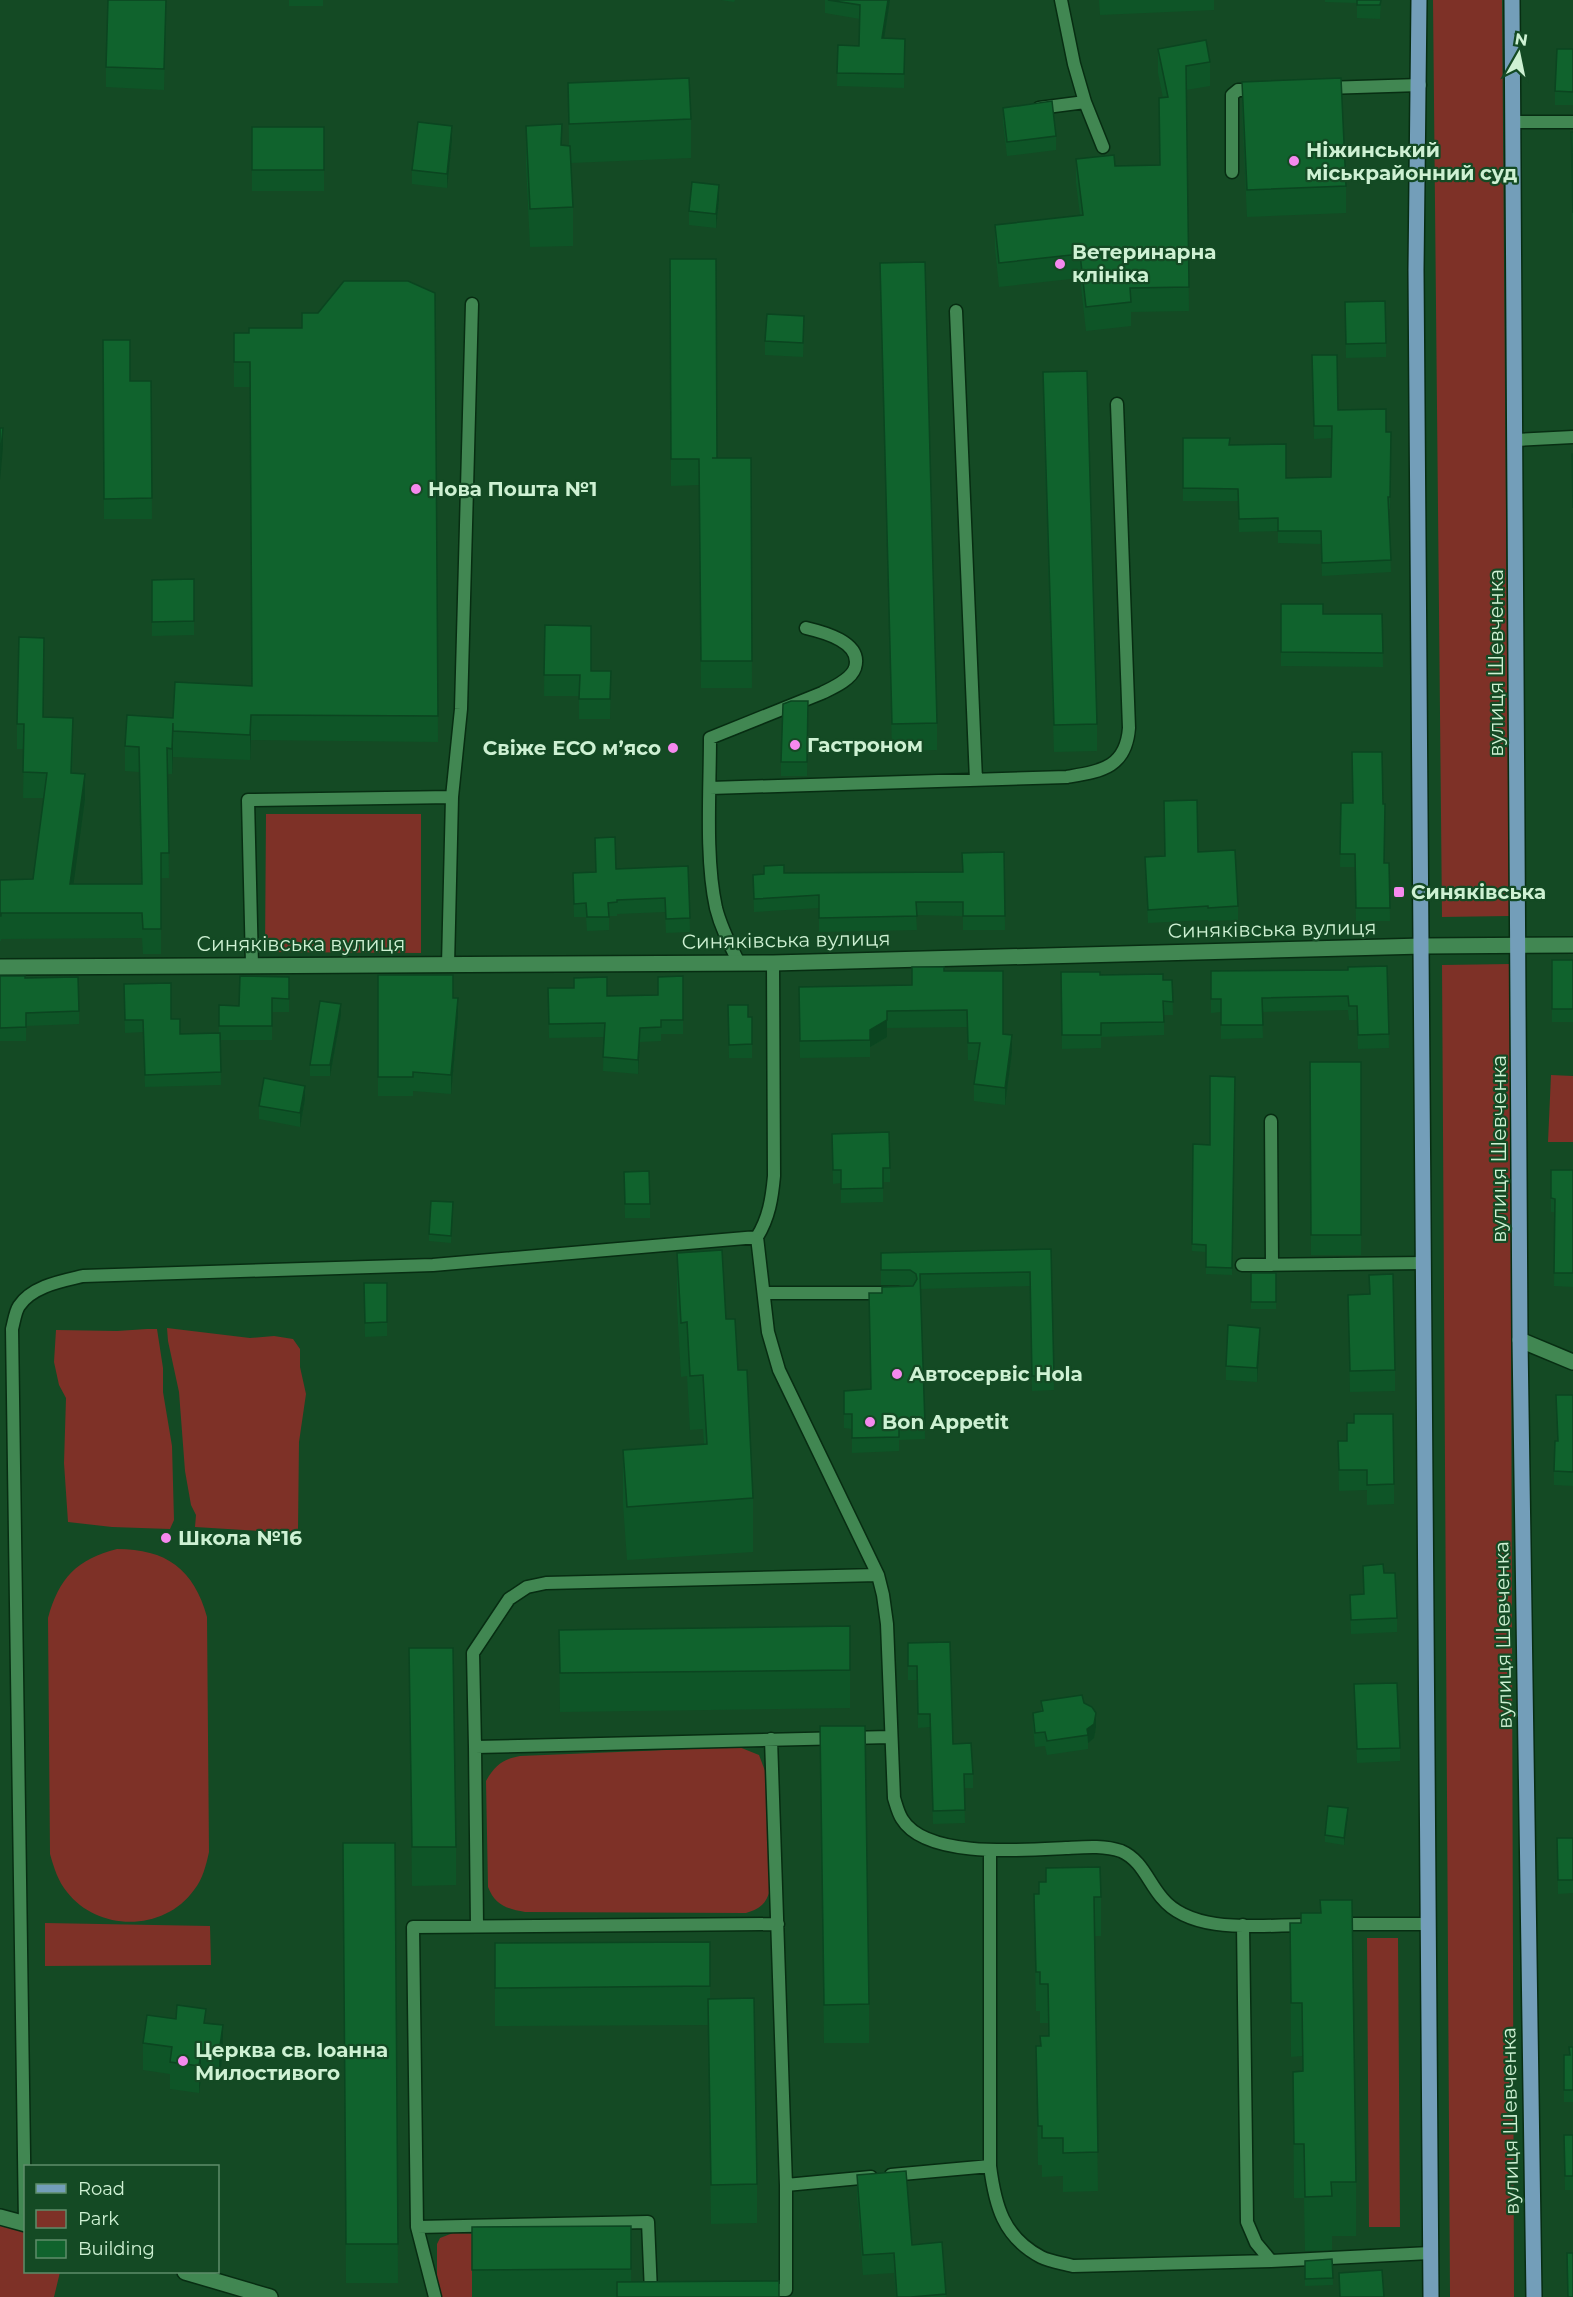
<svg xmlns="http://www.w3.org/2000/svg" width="1573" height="2297" font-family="Montserrat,sans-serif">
  <rect width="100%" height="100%" fill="#144a24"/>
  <path fill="#7e3127" d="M1433 0H1502L1509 916 1442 917Z
    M266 814H421V953L265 952Z
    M1510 964 1514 2297H1450L1442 965Z
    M1551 1075 1573 1076V1142H1548Z
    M167 1328 250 1338 274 1336 293 1339 300 1349V1367L306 1394 299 1442 298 1529 290 1535 259 1531 195 1527 196 1515 191 1505 185 1471 179 1392 168 1341Z
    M147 1329H157L163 1368V1392L172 1446 174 1520 170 1529 112 1527 68 1522 64 1463 66 1398 59 1385 54 1362 56 1330 117 1331Z
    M117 1549C166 1549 194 1569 207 1617L209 1852C206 1865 203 1879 194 1890 164 1932 98 1932 67 1892 58 1881 54 1868 50 1854L48 1618C59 1578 77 1559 117 1549Z
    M739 1747 759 1755 767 1776 770 1890C766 1904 760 1909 746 1913L525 1912C507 1909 495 1905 488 1887L486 1781C495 1765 503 1759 520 1756Z
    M45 1923 210 1926 211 1965 45 1966Z
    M1367 1938H1398L1400 2227H1369Z
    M0 2217 25 2224 26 2272H60L54 2297H0Z
    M453 2233 484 2234 472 2297H437V2244L440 2238Z"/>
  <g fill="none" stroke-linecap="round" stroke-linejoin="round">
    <g stroke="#072d12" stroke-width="15">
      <path id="service" d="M1061 0 1074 64 1085 102 1103 147
        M1325 88 1420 85
        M1039 108 1085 102
        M1513 122H1573
        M1232 172V95L1238 90H1257
        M956 311 976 780
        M1516 440 1573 437
        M710 788 1067 777C1101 771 1126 768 1129 728L1117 404
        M452 797 461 709 472 304
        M739 963C730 945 721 928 716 908 705 858 710 790 710 738L822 693C832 688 851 680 855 668 863 642 823 632 806 628
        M252 965 248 800 452 797 448 965
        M1271 1121 1272 1265
        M757 1237 768 1332 779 1370 878 1575 883 1595 887 1624 894 1798C896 1804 898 1813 902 1819 926 1859 1026 1850 1066 1848 1084 1847 1104 1845 1121 1851 1142 1860 1148 1882 1162 1898 1192 1935 1262 1925 1305 1925
        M1242 1265 1424 1263
        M764 1293H898
        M878 1575 546 1583 527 1587 509 1599 473 1653 475 1747 890 1737
        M771 1739 786 2185
        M475 1747 477 1925
        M990 1851V2166C995 2205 1003 2237 1041 2257 1051 2262 1063 2263 1073 2266L1271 2261 1430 2253
        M1337 1924H1428
        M1243 1925 1247 2222 1256 2243 1271 2261
        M891 2175 990 2166
        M25 2224 12 1329C14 1322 15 1312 19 1306 32 1286 62 1281 83 1276L433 1265 757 1237C769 1218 772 1198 774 1176L773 963
        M417 2227 648 2222 651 2292H655
        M765 2290H786V2185L871 2177
        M435 2297 417 2227 413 1927 778 1924"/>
    </g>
    <g stroke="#072d12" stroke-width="18">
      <path id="minor" d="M1520 1340 1573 1362
        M0 2217 26 2224
        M185 2272 270 2297"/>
    </g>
    <g stroke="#072d12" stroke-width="18">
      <path id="tertiary" d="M0 967 773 963 1423 946 1573 945"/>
    </g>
    <g stroke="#072d12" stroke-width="18">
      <path id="primary" d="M1419 0 1416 270 1431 2297
        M1512 0 1520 1340 1534 2297"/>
    </g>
    <use href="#service" stroke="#418752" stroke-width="12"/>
    <use href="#minor" stroke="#418752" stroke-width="15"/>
    <use href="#tertiary" stroke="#418752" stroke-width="15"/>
    <use href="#primary" stroke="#739eb9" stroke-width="15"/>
  </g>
  <path fill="#0e5527" d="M166 0 164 90 106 87V67Z
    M289 0H323V6H289Z
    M721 0H735L734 2Z
    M825 0H890L884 38 905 39 904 88 837 86 838 45 859 46 860 19 825 13Z
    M1099 0H1214V10L1100 15Z
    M1325 0H1381L1380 19 1357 18V3L1325 2Z
    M1158 49 1210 62V86L1186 90 1189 311 1131 312V326L1086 331 1080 278 999 287 995 249V225L1080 215 1076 183V159L1115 166 1159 165 1163 98 1158 73Z
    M1573 49V105H1555V91Z
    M1242 82 1346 186V213L1247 217 1242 109Z
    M568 83 691 119V158L571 163 573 207V246L530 247 526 165V126L562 145 569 146Z
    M1003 108 1056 136V150L1007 156 1003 122Z
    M252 127H324V191H252Z
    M1571 132H1573V246L1571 164Z
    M452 140 447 188 412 184V170Z
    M719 199 716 228 689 225V211Z
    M670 259 717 458H751L752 688H701L699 485 671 486Z
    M880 263 937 723V750L892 751Z
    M435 293 438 742 251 740 250 760 173 757V754L172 774H167L169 878H161V954H143L142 938 1 939V941H0V880L33 879 44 798H23L24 749H17V724L44 663 43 717 73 743 72 773 85 799 73 884H141L139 772 125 771V746L173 718 252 686 250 387H234V333H249L302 328 318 313Z
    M1345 302 1386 343V357L1346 358Z
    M804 330 803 357 765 355V341Z
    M103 340 130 381H151L152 519H104Z
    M1312 367 1338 410 1386 432H1391L1390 509H1388L1391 572 1322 576 1321 544 1278 543V531L1239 532 1238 501H1183V438L1229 445 1286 478 1331 477 1332 438 1314 439Z
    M1043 372 1097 724V751L1054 752 1043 399Z
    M194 579V635L152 636V580Z
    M1281 604 1323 614H1382L1383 667 1281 666Z
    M545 625 591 671H611L610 719H579V696H544Z
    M808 701 807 776H781V762Z
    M1341 803 1384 863H1389L1390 921H1356L1355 867H1340Z
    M1004 852 1005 930H963V916L916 915 917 930 819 932V908L754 912 753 875H764V866L784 873 962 872Z
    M1198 852 1238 906V920L1208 921V920L1148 923 1145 857Z
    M688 866 690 932 666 933 665 912 617 914V916H609V930L587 931 586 917H574L573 873 596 872 616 869Z
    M1552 960H1573V1022H1552Z
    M1387 966 1389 1048 1358 1049 1357 1020H1349L1348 1010 1262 1012 1263 1038 1221 1039V1012L1211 1013V971L1348 970Z
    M944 971 1003 1034 1012 1052 1005 1105 974 1101V1084L978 1060H968L967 1027 887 1028V1037L870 1047V1057L800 1058 799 987 912 985Z
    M1061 972 1163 980H1172L1173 1015H1164V1035L1101 1037V1048L1062 1049Z
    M378 975 453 998 458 1017 451 1094 413 1091V1096H378Z
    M0 976 25 978 79 1011V1024L26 1026V1041H0Z
    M683 976V1034H661V1041L640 1042 638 1074 603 1071 604 1037 549 1038 548 988 607 996 658 995Z
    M289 977V1012H272V1040H220L221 1085 145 1087 143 1032 125 1033 124 997 171 1019 180 1034 219 1033V1005L239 1006Z
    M728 1005 748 1017H752V1058H729Z
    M341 1015 330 1076H310V1065Z
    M1310 1062H1361V1255H1311Z
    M1235 1077 1232 1275 1206 1274V1252L1192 1251 1193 1144 1210 1145Z
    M305 1099 300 1127 259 1119V1106Z
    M832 1134 890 1168V1182H883V1202L841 1203V1183L833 1184Z
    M1551 1170H1573V1287L1554 1286 1555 1212H1551Z
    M624 1172 650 1204V1218H625Z
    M453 1209 451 1243 429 1241V1234Z
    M1051 1249 1054 1390 1032 1391 1030 1286 921 1289 925 1439 899 1440V1451L852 1453V1429L844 1428V1391L871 1389 882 1293 912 1286 910 1285H881V1253Z
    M677 1253 726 1319 738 1370 753 1498V1552L627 1560 623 1504V1450L704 1445 703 1429 690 1430 687 1376 681 1377 677 1307Z
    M1251 1273H1276V1309H1251Z
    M364 1283H387V1336L365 1337Z
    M1348 1295 1395 1370V1391L1350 1392Z
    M1260 1341 1257 1382 1226 1380V1366Z
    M1573 1395V1486L1554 1485V1471L1557 1441Z
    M1338 1441 1394 1484V1504L1367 1505V1490L1339 1491Z
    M1363 1566 1384 1573 1397 1618V1632L1351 1634 1350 1595 1363 1594Z
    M559 1630 850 1670V1708L560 1712Z
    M908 1643 953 1744 973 1774V1788H964L965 1823 933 1824 930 1727 918 1728 917 1680H908Z
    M409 1648 456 1847V1885L412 1886Z
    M1354 1684 1400 1748V1761L1357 1763Z
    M1041 1701 1084 1703 1096 1727 1094 1738 1088 1743V1749L1047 1755 1045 1746 1035 1747 1033 1726V1713L1041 1711Z
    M820 1726 869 2004V2043H824Z
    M1348 1815 1344 1845 1325 1842V1835Z
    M1557 1838H1573V1893L1558 1894Z
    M343 1843H395L398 2283H346Z
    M1034 1894 1101 1897V1936H1094L1098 2191 1063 2192V2176L1042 2177V2165H1038L1036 2046H1040L1048 2036V2023H1040V2011H1036Z
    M1290 1923H1301L1356 2182V2236H1332V2250L1305 2251 1304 2198H1294L1293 2072 1302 2071V2056L1291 2057Z
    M710 1942V1999L757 2184V2223L711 2224 708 2025 495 2026V1943Z
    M206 2023 223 2052 219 2080 201 2078 199 2093 170 2089V2074L143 2070V2043Z
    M1573 2047V2102H1564V2055H1570Z
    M1564 2135H1573V2190H1565Z
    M857 2175 912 2245 942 2242 946 2297H896L894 2273 863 2275 857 2196Z
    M631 2226V2282L779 2297H472V2227Z
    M1332 2259 1333 2285 1305 2286V2261Z"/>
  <path fill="#0b4520" d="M888 0H890L882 52V38Z
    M452 126V140L447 188V174Z
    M719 185V199L716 228V214Z
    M3 428V448L0 480V460Z
    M251 715V740L250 760V735Z
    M173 723V754L172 774V749Z
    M85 774V799L70 910V884Z
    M458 998V1017L451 1094V1075Z
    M341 1004V1015L330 1076V1065Z
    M887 1020V1037L870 1047V1057V1030Z
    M640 1028V1042L638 1074V1060Z
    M1012 1035V1052L1005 1105V1088Z
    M305 1086V1099L300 1127V1113Z
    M1260 1328V1341L1257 1382V1368Z
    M1096 1713V1727L1094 1738 1088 1743 1087 1729Z
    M1348 1808V1815L1344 1845V1838Z
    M223 2025V2052L219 2080V2053Z
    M201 2051V2078L199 2093V2066Z"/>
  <path fill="#10632d" stroke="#0b4520" stroke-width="1.5" d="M108 0H166L164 69 106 67Z
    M828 0H888L882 38 905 39 904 74 837 73 838 45 859 46 860 5Z
    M1357 0H1381L1380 5H1357Z
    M1206 40 1210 62 1186 66 1189 287 1130 288 1131 302 1086 307 1080 254 999 263 995 225 1083 215 1076 159 1114 155 1115 166 1160 165 1159 98 1168 97 1158 49Z
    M1557 49H1573V92L1555 91Z
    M689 78 691 119 569 124 568 83Z
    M1341 78 1346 186 1247 190 1242 82Z
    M1052 101 1056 136 1007 142 1003 108Z
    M418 122 452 126 447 174 412 170Z
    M562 124 561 145 570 146 573 207 530 209 526 126Z
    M252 127H324V170H252Z
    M1571 132H1573V213Z
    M692 182 719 185 716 214 689 211Z
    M670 259H716L717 458H712H751L752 661H701L699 459H671Z
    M925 262 937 723 892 724 880 263Z
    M344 281H408L435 293 438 716 251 715 250 735 173 731V723L172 749 167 748 169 853H161V929H143L142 913H1V916H0V880L33 879 47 773 23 772 24 724H17L19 637 44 638 43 717 73 718 71 773 85 774 70 884H142L139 747 125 746 127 715 173 718 175 682 252 686 250 362H234V333H249V328H302V313H318Z
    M1385 301 1386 343 1346 344 1345 302Z
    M767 314 804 316 803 343 765 341Z
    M103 340H130V381H151L152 498 104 499Z
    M1312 355H1337L1338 410 1386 409V432H1391L1390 497H1388L1391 560 1322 563 1321 531H1278V518L1239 519 1238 489 1183 488V438H1230L1229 445 1286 444V478L1331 477 1332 426H1314Z
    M1087 371 1097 724 1054 725 1043 372Z
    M0 428H3L0 460Z
    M1572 454H1573V508Z
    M194 579V621L152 622V580Z
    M1281 604H1323V614H1382L1383 653 1281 652Z
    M545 625 591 626V671H611L610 699H579L580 675H544Z
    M791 701H808L807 762H781L783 704Z
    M1352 752H1382L1383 804H1385L1384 863H1389L1390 908H1356L1355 854H1340L1341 803H1353Z
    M1197 800 1198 852 1235 850 1238 906 1208 908V906L1148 910 1145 857 1165 856 1164 801Z
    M615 837 616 869 688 866 690 918 666 919 665 898 617 900V902L608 903 609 917H587L586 903 574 904 573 873 596 872 595 838Z
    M1004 852 1005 916H963V902H916L917 916 819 918V895L754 899 753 875 764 874V866L784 865V873L963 872 962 853Z
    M1552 960H1573V1009H1552Z
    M1387 966 1389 1034 1358 1035 1357 1006H1349L1348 996 1262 998 1263 1025H1221V999H1211V971L1348 970V967Z
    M912 967H944V971H1003V1034L1012 1035 1005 1088 974 1084 980 1043H968L967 1010 887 1011V1020L870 1030V1040L800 1041 799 987 912 985Z
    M1061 972H1100V975L1163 974V980H1172L1173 1002 1163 1001 1164 1022 1101 1023V1035H1062Z
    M378 975H453V998H458L451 1075 413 1072V1077H378Z
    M0 976H25V978L78 977 79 1011 26 1013V1027L0 1028Z
    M240 976 289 977V999L272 998V1026H219V1005L239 1006Z
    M683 976V1020H661V1027L640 1028 638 1060 603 1057 605 1023 549 1024 548 988H574V978L607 977V996L658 995V977Z
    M171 983V1019H180V1034L220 1033 221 1072 145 1075 143 1020H125L124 984Z
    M320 1001 341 1004 330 1065H310Z
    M728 1005H748V1017H752V1044L729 1045Z
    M1310 1062H1361V1235H1311Z
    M1210 1076 1235 1077 1232 1268 1206 1267V1245L1192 1244 1193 1144 1210 1145Z
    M264 1078 305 1086 300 1113 259 1106Z
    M889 1132 890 1168H883V1188L841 1189V1170H833L832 1134Z
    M1551 1170H1573V1273H1554L1555 1199 1551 1198Z
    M649 1171 650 1204H625L624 1172Z
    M431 1201 453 1202 451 1236 429 1234Z
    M1051 1249 1054 1376H1032L1030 1272 920 1274 925 1425H899V1437L852 1438V1414H844V1391L871 1389 869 1293H882V1287L913 1286 917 1279 916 1274 910 1270H881V1253Z
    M722 1250 726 1319H735L738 1370H747L753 1498 627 1507 623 1450 707 1444 703 1375 690 1376 687 1322 681 1323 677 1253Z
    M1251 1273H1276V1302H1251Z
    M1393 1274 1395 1370 1350 1371 1348 1295 1370 1294 1369 1275Z
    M364 1283H387V1322L365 1323Z
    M1228 1325 1260 1328 1257 1368 1226 1366Z
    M1556 1395H1573V1472L1554 1471 1555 1441H1558Z
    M1354 1414H1393L1394 1484 1367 1485V1470H1339L1338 1441H1347V1423H1354Z
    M1383 1564 1384 1573H1395L1397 1618 1351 1620 1350 1595 1364 1594 1363 1566Z
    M850 1626V1670L560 1673 559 1630Z
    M950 1642 953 1744 971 1743 973 1774H964L965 1810 933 1811 930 1714H918L917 1666H908V1643Z
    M409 1648H453L456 1847H412Z
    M1397 1683 1400 1748 1357 1749 1354 1684Z
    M1082 1695 1084 1703 1092 1707 1096 1713 1094 1724 1087 1729 1088 1735 1047 1741 1045 1732 1035 1733 1033 1713 1043 1711 1041 1701Z
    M820 1726H865L869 2004 824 2005Z
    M1328 1806 1348 1808 1344 1838 1325 1835Z
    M1557 1838H1573V1880H1558Z
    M343 1843H395L398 2244H346Z
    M1100 1867 1101 1897H1094L1098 2152 1063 2153V2138H1042V2126H1038L1036 2046H1041L1040 2036H1049L1048 1984H1040V1972H1036L1034 1894H1039V1882H1046V1868Z
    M1320 1900H1352L1356 2182H1331L1332 2196 1305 2197 1304 2144H1294L1293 2072 1303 2071 1302 2003H1291L1290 1923H1301V1913H1321Z
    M710 1942V1986L495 1988V1943Z
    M754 1998 757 2184 711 2185 708 1999Z
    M177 2005 206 2009 204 2023 223 2025 219 2053 201 2051 199 2066 170 2062 172 2047 143 2043 147 2015 176 2019Z
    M1569 2047H1573V2090H1564V2055H1570Z
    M1564 2135H1573V2176H1565Z
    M906 2171 912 2245 942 2242 946 2294 911 2297H897L894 2253 863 2255 857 2175Z
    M631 2226V2269L472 2270V2227Z
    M1567 2253H1573V2297H1568Z
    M1332 2259 1333 2278 1305 2279V2261Z
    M1382 2270 1384 2297H1340L1339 2273Z
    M779 2281V2297H617V2282Z"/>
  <g fill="#f589ee" stroke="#144a24" stroke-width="2">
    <circle cx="1294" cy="161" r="6"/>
    <circle cx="1060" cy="264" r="6"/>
    <circle cx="416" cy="489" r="6"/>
    <circle cx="795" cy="745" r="6"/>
    <circle cx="673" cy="748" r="6"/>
    <rect x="1393" y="886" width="12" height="12" rx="3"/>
    <circle cx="897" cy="1374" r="6"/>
    <circle cx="870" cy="1422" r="6"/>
    <circle cx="166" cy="1538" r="6"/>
    <circle cx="183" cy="2061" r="6"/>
  </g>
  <g text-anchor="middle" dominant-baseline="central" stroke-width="4.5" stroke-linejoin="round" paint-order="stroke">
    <g font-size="20" font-weight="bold" fill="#cef1d3" stroke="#144a24" text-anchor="start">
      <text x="1306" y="150">Ніжинський<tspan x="1306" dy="23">міськрайонний суд</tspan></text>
      <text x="1072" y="252">Ветеринарна<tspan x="1072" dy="23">клініка</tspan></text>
      <text x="428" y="489">Нова Пошта №1</text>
      <text x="807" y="745">Гастроном</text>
      <text x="661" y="748" text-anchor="end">Свіже ECO м’ясо</text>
      <text x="1411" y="892">Синяківська</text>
      <text x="909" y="1374">Автосервіс Hola</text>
      <text x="882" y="1422">Bon Appetit</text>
      <text x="178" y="1538">Школа №16</text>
      <text x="195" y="2050">Церква св. Іоанна<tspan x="195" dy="23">Милостивого</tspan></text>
    </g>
    <g font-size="20" fill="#cef1d3" stroke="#144a24">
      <text transform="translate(1496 663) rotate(-90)">вулиця Шевченка</text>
      <text transform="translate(1272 929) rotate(-1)">Синяківська вулиця</text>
      <text transform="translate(786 940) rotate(-1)">Синяківська вулиця</text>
      <text x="301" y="944">Синяківська вулиця</text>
      <text transform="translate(1499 1149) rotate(-90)">вулиця Шевченка</text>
      <text transform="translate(1503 1635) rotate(-91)">вулиця Шевченка</text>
      <text transform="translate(1510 2121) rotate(-91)">вулиця Шевченка</text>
    </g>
  </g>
  <rect x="24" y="2165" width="195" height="108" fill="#144a24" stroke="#5e8d6a" stroke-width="1.5"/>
  <rect x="36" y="2184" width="30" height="9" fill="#739eb9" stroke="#5e8d6a" stroke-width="1.5"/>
  <text x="78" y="2195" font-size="18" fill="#cef1d3">Road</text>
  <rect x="36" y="2210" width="30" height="18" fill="#7e3127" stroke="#5e8d6a" stroke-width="1.5"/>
  <text x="78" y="2225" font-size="18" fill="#cef1d3">Park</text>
  <rect x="36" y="2240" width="30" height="18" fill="#10632d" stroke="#5e8d6a" stroke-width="1.5"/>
  <text x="78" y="2255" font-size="18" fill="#cef1d3">Building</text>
  <g transform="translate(1519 54) rotate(9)" stroke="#144a24" stroke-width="4.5" paint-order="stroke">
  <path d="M0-4.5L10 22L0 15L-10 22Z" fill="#cef1d3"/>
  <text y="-9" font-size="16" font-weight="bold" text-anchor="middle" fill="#cef1d3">N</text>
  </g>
</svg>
